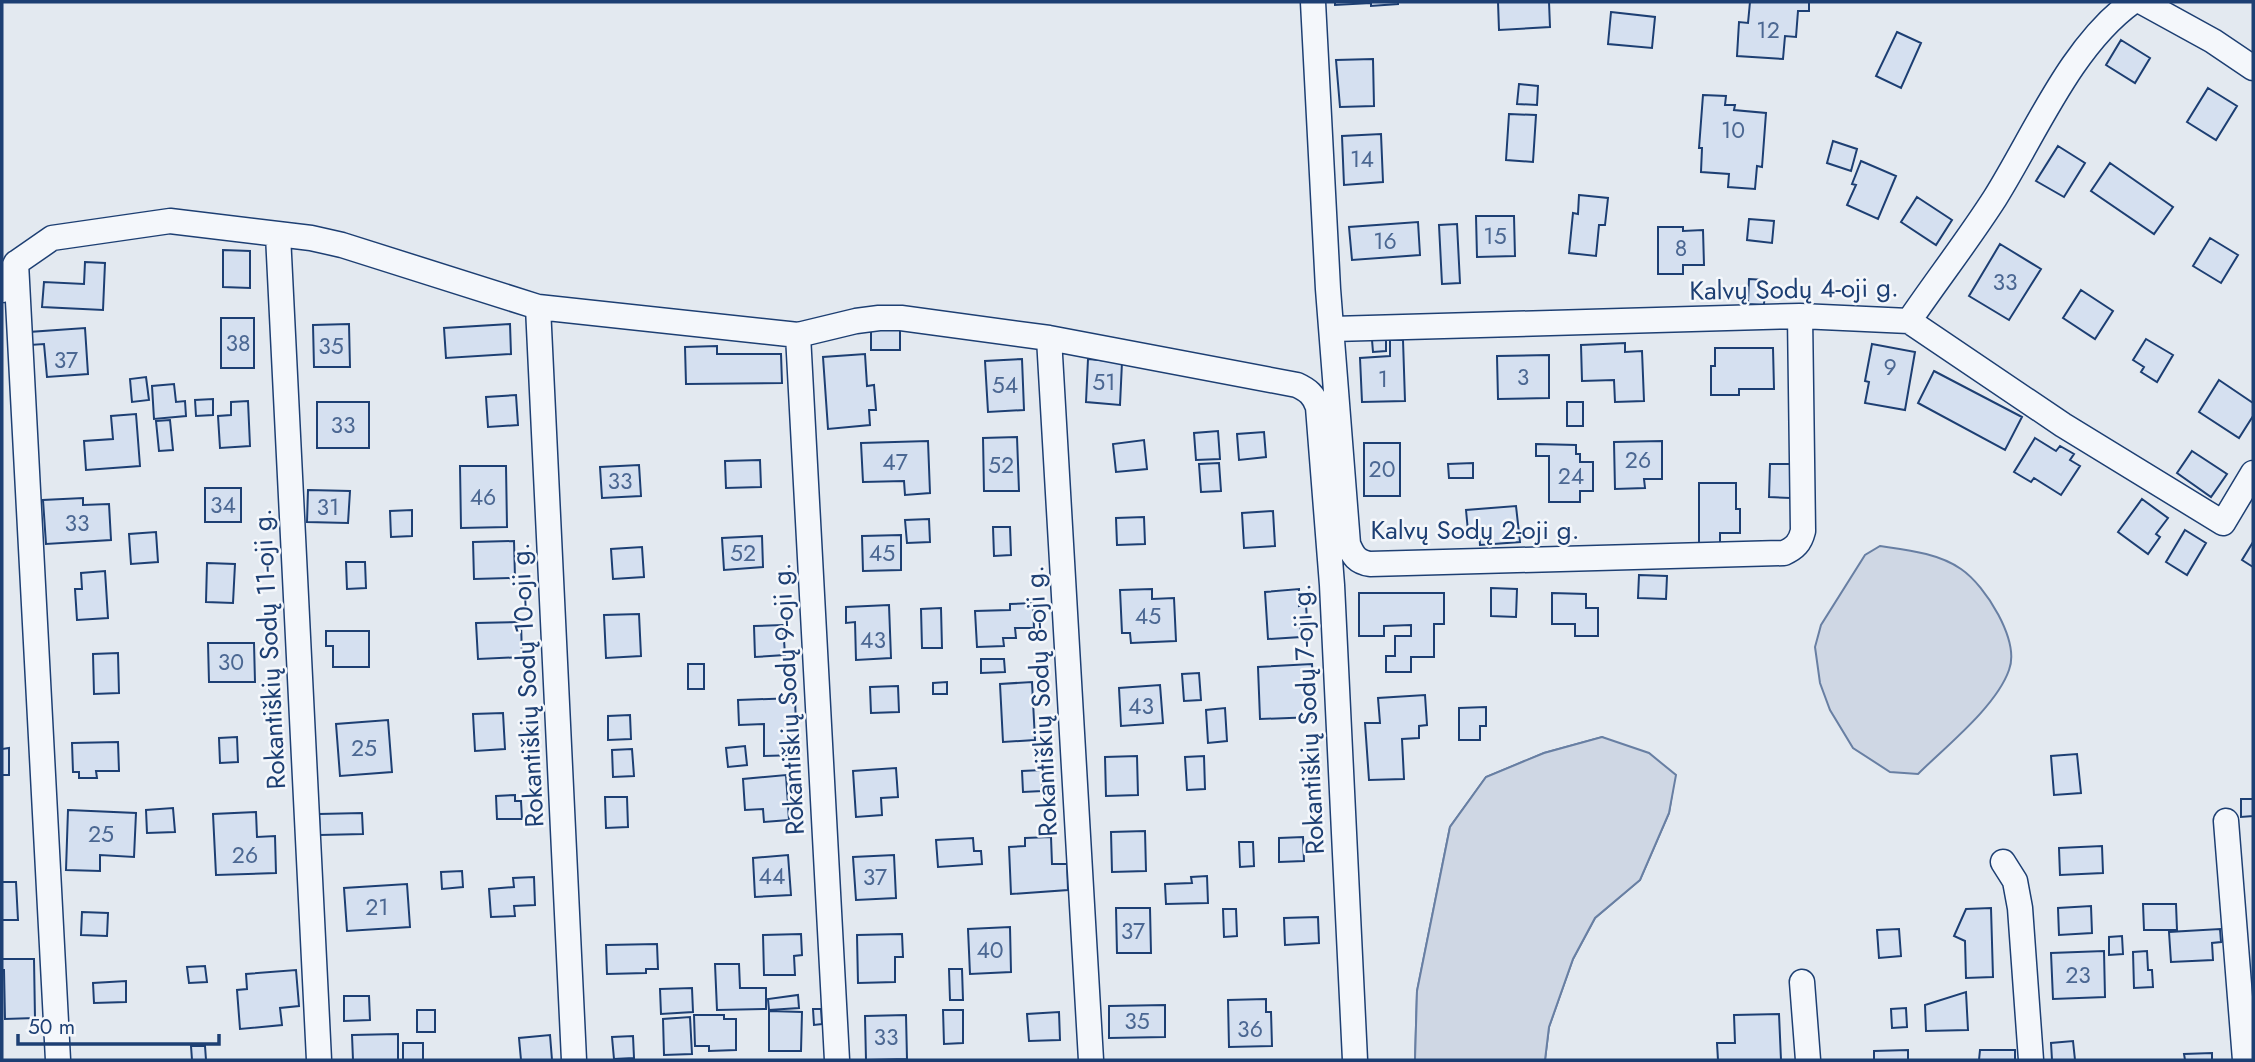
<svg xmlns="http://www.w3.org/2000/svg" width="2255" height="1062" font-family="Jost,sans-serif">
  <rect width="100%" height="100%" fill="#f4f7fb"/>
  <path fill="#e3e9f0" stroke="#687fa3" stroke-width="2" d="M2 2H2253V1060H1545L1549 1027 1573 959 1595 918 1640 880 1669 813 1675 775 1602 737 1544 753 1486 777 1450 827 1417 991 1415 1060H2Z"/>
  <path fill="#cfd7e4" stroke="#687fa3" stroke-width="2" d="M1880 546C1907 550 1938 553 1961 569 1986 586 2020 641 2009 670 1996 707 1945 747 1918 774L1890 772 1853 748 1830 710 1820 683 1815 647 1821 625 1865 555Z
    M1602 737 1649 753 1676 775 1669 813 1640 880 1595 918 1573 959 1549 1027 1545 1060H1415L1417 991 1450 827 1486 777 1544 753Z"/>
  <path fill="#d5e0f0" stroke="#1d3f73" stroke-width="2" d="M1335 2H1398V4L1371 6V3L1335 5Z
    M1498 2H1549L1550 27 1499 30Z
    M1750 2H1809V11H1798L1796 37 1785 36 1783 59 1737 56 1739 22 1748 23Z
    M1611 12 1655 17 1652 48 1608 44Z
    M1897 32 1921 43 1901 88 1876 76Z
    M2121 40 2150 58 2135 83 2106 65Z
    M1373 59 1374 106 1340 107 1336 60Z
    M1519 84 1538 86 1537 105 1517 104Z
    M2208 88 2237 106 2216 140 2187 122Z
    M1703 95 1726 96 1725 105H1735L1734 110 1766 113 1762 167 1757 166 1755 189 1728 187 1729 174 1701 172 1702 148H1699Z
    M1509 114 1536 115 1533 162 1506 160Z
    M1381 134 1383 182 1344 185 1342 136Z
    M1833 141 1857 149 1851 171 1827 163Z
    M2058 146 2085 163 2064 197 2036 181Z
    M1861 161 1896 176 1878 219 1847 205 1856 185 1852 184Z
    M2110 163 2173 207 2154 234 2091 191Z
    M1579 195 1608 198 1605 225H1599L1596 256 1569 253 1573 213 1578 214Z
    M1917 197 1952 220 1936 245 1901 222Z
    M1476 216H1514L1515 256 1477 257Z
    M1749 219 1774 221 1772 243 1747 240Z
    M1418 222 1420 255 1352 260 1349 227Z
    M1457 224 1460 283 1442 284 1439 225Z
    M1658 227H1683V231L1703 230 1704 265H1683V274H1658Z
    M2210 238 2238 255 2221 283 2193 266Z
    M2000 244 2041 269 2009 320 1969 296Z
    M223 250 250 251V288L223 287Z
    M85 262 105 263 103 310 42 307 44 282 84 284Z
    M1749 279 1765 280 1764 305 1748 304Z
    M2081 290 2113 311 2095 339 2063 318Z
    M221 318H254V368H221Z
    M349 324 350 367H314L313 325Z
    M510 324 511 354 446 358 444 328Z
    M85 328 88 374 47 377 44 344 30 345 29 332Z
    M871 329H900V350H871Z
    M2146 339 2173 355 2157 382 2141 372 2144 367 2133 360Z
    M1372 340H1386V351L1373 352Z
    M1390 340H1403L1405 401 1362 402 1360 358 1390 356Z
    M1625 343V352L1642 351 1644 401 1615 402 1614 380 1582 381 1581 345Z
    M1872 344 1915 352 1905 410 1865 403 1869 382 1865 381Z
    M717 346V354H781L782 383 686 384 685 347Z
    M1715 348H1773L1774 389H1739V395H1711V366H1715Z
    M865 354 867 386 874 385 876 410H869L870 425 828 429 823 357Z
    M1549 355V398L1498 399 1497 356Z
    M1022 359 1024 410 988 412 985 361Z
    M1088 359 1122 362 1120 405 1086 402Z
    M1934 371 2022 417 2005 450 1918 403Z
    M146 377 149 400 132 402 130 379Z
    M2219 380 2253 403V416L2239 438 2199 412Z
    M174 384 176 402 185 401 186 416 154 419 152 386Z
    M516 395 518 425 488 427 486 397Z
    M213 399V415L196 416 195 400Z
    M248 401 250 446 220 448 218 416 231 415V402Z
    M317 402H369V448H317Z
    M1567 402H1583V426H1567Z
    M136 414 140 466 86 470 84 441 113 439 111 416Z
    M170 420 173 450 159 451 156 421Z
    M1218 431 1220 459 1196 460 1194 433Z
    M1264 432 1266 457 1239 460 1237 434Z
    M1017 437 1019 491H984L983 438Z
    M2035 438 2056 451 2060 446 2074 454 2070 460 2080 466 2061 495 2034 478 2031 482 2014 472Z
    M1144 440 1147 469 1116 472 1113 444Z
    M928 441 930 493 905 495 904 481 863 482 861 443Z
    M1662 441V479H1644L1645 488 1615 489 1614 442Z
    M1364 443H1400V496H1364Z
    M1536 444 1576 445V454H1580V462H1593V491H1580V502H1549V456H1536Z
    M2192 451 2227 474 2211 497 2177 473Z
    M760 460 761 487 726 488 725 461Z
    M1219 463 1221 491 1201 492 1199 464Z
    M1473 463V478H1449L1448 464Z
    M1770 464H1790V498L1769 497Z
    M639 465 641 496 602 498 600 467Z
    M460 466H506L507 527 461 528Z
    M1699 483H1736V509H1740V533H1720V544H1699Z
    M205 488H241V522H205Z
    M308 490 350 491 348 523 307 522Z
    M83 498V505L109 504 111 540 46 544 43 500Z
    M2142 499 2168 518 2156 534 2160 537 2148 554 2118 532Z
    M1516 506 1520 542 1480 545 1479 529 1468 531 1466 510Z
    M412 510V536L391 537 390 511Z
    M1273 511 1275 546 1244 548 1242 513Z
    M1144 517 1145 544 1117 545 1116 518Z
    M929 519 930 542 907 543 905 520Z
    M993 527H1010L1011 555 994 556Z
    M2185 530 2206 543 2187 575 2166 562Z
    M156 532 158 562 131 564 129 534Z
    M901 535V570L863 571 862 536Z
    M762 536 763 567 724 570 722 538Z
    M514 541 515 578 474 579 473 542Z
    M2253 542V567L2242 560Z
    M642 547 644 577 613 579 611 549Z
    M346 562H365L366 588 347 589Z
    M207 563 235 564 233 603 206 602Z
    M105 571 108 618 77 620 75 589H82L81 573Z
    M1639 575 1667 576 1666 599 1638 598Z
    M1491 588 1517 589 1516 617 1491 616Z
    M1152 589V599L1174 598 1176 641 1131 643 1130 633H1122L1120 590Z
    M1299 589V606L1306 605 1307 620H1300L1301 637 1268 639 1265 592Z
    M1359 593H1444V624H1434V657H1411V672H1386V656H1395V636H1411V625L1384 626V636H1359Z
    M1552 593 1586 594V608H1598V636H1575V624H1552Z
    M1033 603 1034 628H1015L1016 638H1003L1004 646 977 647 975 611 1010 610V604Z
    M889 605 891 658 856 660 855 622 846 623V607Z
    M941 608 942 648H922L921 609Z
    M639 614 641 656 606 658 604 615Z
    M521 622 522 657 478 659 476 623Z
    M783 625 785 655 755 657 754 626Z
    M326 631H369V667H333V646H326Z
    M208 643H254L255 682H209Z
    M118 653 119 693 94 694 93 654Z
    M981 659H1004L1005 672 981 673Z
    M688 664H704V689H688Z
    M1312 664 1315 717 1260 719 1258 667Z
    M1199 673 1201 700 1184 701 1182 674Z
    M947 682V694H933V683Z
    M1032 682 1035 740 1003 742 1000 684Z
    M1160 685 1163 723 1121 726 1119 688Z
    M898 686 899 712 871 713 870 687Z
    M1425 695 1427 725 1419 726V738L1402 739 1404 779 1369 780 1365 723H1380L1378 698Z
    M795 698 797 755 764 756V724L739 725 738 700Z
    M1486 707V726H1480V740H1459V708Z
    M1225 708 1227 741 1208 743 1206 710Z
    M503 713 505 749 475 751 473 714Z
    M630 715 631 739 608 740V716Z
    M388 720 392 772 340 776 336 724Z
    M237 737 238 762 220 763 219 738Z
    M118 742 119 771H96L97 778H79V772H73L72 743Z
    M745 746 747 765 728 767 726 748Z
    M9 748V775H2V749Z
    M632 749 634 776 613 777 612 750Z
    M2077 754 2081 793 2054 795 2051 756Z
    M1137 756 1138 795 1106 796 1105 757Z
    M1204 756 1205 789 1187 790 1185 757Z
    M896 768 898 797 881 798 882 815 856 817 853 771Z
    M1042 770V791L1023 792 1022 771Z
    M786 775 789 820 764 822 763 809 745 810 743 779Z
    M515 795V801H521L522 819H497L496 796Z
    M605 797H627L628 827 606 828Z
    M2241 799H2253V816L2241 817Z
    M173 808 175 832 147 833 146 810Z
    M68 810 136 813 134 857 100 855V871L66 870Z
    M256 812 257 837 275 836 276 873 216 875 213 814Z
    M362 813 363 834 320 835 319 814Z
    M1145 831 1146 871 1112 872 1111 832Z
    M1051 837 1052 864H1067L1068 890 1011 894 1009 847 1025 846V838Z
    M1303 837 1304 861 1279 862V838Z
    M973 838 974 851H981L982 864 938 867 936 840Z
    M1239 842H1253L1254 866 1240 867Z
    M2102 846 2103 873 2060 875 2059 848Z
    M788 855 791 895 755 897 753 858Z
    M894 855 896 898 856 900 853 857Z
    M462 871 463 887 442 889 441 872Z
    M1207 876 1208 903 1166 904 1165 884 1192 883 1191 877Z
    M534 877 535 905 514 906 515 916 491 917 489 889 514 887 513 878Z
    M2 882H16L18 920H2Z
    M407 884 410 927 347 931 344 888Z
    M2143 904H2176L2177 930H2144Z
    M2091 906 2092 933 2059 935 2058 908Z
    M1116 908H1150L1151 953H1117Z
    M1991 908 1993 977 1966 978 1965 941 1954 936 1966 909Z
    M1223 909H1236L1237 936 1224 937Z
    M82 912 108 913 107 936 81 935Z
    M1318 917 1319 943 1285 945 1284 918Z
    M1010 927 1011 972 970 974 968 929Z
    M1899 929 1901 956 1879 958 1877 930Z
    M2220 929 2221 942 2212 943 2213 960 2171 962 2169 932Z
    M801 934 802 955 794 956 795 975H764L763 935Z
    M902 934 903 957H895V982L858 983 857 935Z
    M2122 936 2123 954 2109 955V937Z
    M657 944 658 969H646V973L607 974 606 945Z
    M2104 951 2105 997 2053 999 2051 953Z
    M2147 951 2148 970H2152L2153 987 2134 988 2133 952Z
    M2 959H34L35 1018 5 1019 4 970H2Z
    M715 964H739L740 988H766V1009L717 1010Z
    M205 966 207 982 189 983 187 967Z
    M949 969H962L963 1000H950Z
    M296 970 299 1006 280 1008 282 1025 240 1029 237 990 247 989 246 974Z
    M126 981V1002L94 1003 93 983Z
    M692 988 693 1012 661 1014 660 989Z
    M1966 992 1968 1030 1926 1031 1925 1005Z
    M798 995 799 1008 769 1010 768 999Z
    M344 996H369L370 1020 344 1021Z
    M1266 999V1012H1271L1272 1046 1229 1047 1228 1000Z
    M1165 1005V1037L1109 1038V1006Z
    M1906 1008 1907 1027 1892 1028 1891 1009Z
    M813 1009H821L822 1024 814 1025Z
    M417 1010H435V1032H417Z
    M943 1010H963V1043L944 1044Z
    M769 1011 802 1012 801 1051H769Z
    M1059 1012 1060 1040 1029 1041 1027 1014Z
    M1779 1014 1781 1060H1718L1717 1043H1735L1734 1015Z
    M694 1015H724V1019H736V1050L709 1051V1046H695Z
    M906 1015 907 1059 866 1060 865 1016Z
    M690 1017 692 1054 664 1055 663 1019Z
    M398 1034V1060H353L352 1035Z
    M550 1035 552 1060H521L519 1038Z
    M633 1036 634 1058 614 1059 612 1037Z
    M2073 1041 2075 1060H2052L2051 1043Z
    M403 1043H423V1060H403Z
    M191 1046H205L206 1060H192Z
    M1908 1050V1060H1874V1051Z
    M1980 1050H2015V1060H1979Z
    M2212 1053V1060H2185L2184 1054Z"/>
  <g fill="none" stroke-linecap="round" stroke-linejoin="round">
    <g stroke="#1d3f73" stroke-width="27">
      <path id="minor" d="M1313 2 1328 289 1348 544C1353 556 1357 562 1370 564L1784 553C1795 548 1800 543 1803 531L1800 316
        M2142 2 2213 41 2253 68
        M278 235 319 1060
        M16 263 58 1060
        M2 290 16 263 52 238 170 221 311 238 342 245 538 307 798 335 856 321 879 318H901L1049 338 1297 385C1308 390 1314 395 1318 407L1332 585 1355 1060
        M538 307 574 1060
        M1909 321C1937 280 1968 240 1995 198 2035 134 2071 46 2132 2
        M1333 329 1800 316 1909 321 2063 425 2223 523 2253 473
        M798 335 837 1060
        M1049 338 1091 1060
        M2226 821 2245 1060
        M2003 862 2015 881 2020 908 2031 1060
        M1802 982 1808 1060"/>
    </g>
    <use href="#minor" stroke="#f4f7fb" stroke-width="24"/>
  </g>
  <g text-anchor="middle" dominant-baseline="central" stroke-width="5" stroke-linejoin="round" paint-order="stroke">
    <g font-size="23" fill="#4b6792">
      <text x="1768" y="30">12</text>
      <text x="1733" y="130">10</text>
      <text x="1362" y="159">14</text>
      <text x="1495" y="236">15</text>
      <text x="1385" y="241">16</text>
      <text x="1681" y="248">8</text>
      <text x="2005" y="282">33</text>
      <text x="238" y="343">38</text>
      <text x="331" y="346">35</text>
      <text x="66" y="360">37</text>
      <text x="1890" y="367">9</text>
      <text x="1523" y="377">3</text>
      <text x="1383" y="379">1</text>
      <text x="1104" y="382">51</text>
      <text x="1005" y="385">54</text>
      <text x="343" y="425">33</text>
      <text x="1638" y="460">26</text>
      <text x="895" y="462">47</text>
      <text x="1001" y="465">52</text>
      <text x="1382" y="469">20</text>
      <text x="1571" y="476">24</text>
      <text x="620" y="481">33</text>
      <text x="483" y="497">46</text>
      <text x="223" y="505">34</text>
      <text x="328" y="507">31</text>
      <text x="77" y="523">33</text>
      <text x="743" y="553">52</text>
      <text x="882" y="553">45</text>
      <text x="1148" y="616">45</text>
      <text x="873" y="640">43</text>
      <text x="231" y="662">30</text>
      <text x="1141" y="706">43</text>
      <text x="364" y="748">25</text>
      <text x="101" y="834">25</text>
      <text x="245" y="855">26</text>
      <text x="772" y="876">44</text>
      <text x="875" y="877">37</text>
      <text x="377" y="907">21</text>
      <text x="1133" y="931">37</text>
      <text x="990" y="950">40</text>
      <text x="2078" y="975">23</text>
      <text x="1137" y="1021">35</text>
      <text x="1250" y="1029">36</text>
      <text x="886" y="1037">33</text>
    </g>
    <g font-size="26" fill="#1d3f73" stroke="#f4f7fb">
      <text transform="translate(1794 289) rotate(-1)">Kalvų Sodų 4-oji g.</text>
      <text x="1475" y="530">Kalvų Sodų 2-oji g.</text>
      <text transform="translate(269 649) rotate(-93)">Rokantiškių Sodų 11-oji g.</text>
      <text transform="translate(527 685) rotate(-93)">Rokantiškių Sodų 10-oji g.</text>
      <text transform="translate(788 699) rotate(-93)">Rokantiškių Sodų 9-oji g.</text>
      <text transform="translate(1041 701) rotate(-93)">Rokantiškių Sodų 8-oji g.</text>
      <text transform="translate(1308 719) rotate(-93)">Rokantiškių Sodų 7-oji g.</text>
    </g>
  </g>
  <rect width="2255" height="1062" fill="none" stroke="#1d3f73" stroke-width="7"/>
  <path d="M18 1034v10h201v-10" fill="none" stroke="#1d3f73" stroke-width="3.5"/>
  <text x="28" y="1034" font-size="21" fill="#1d3f73" stroke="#f4f7fb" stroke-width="5" paint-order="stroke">50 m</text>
</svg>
